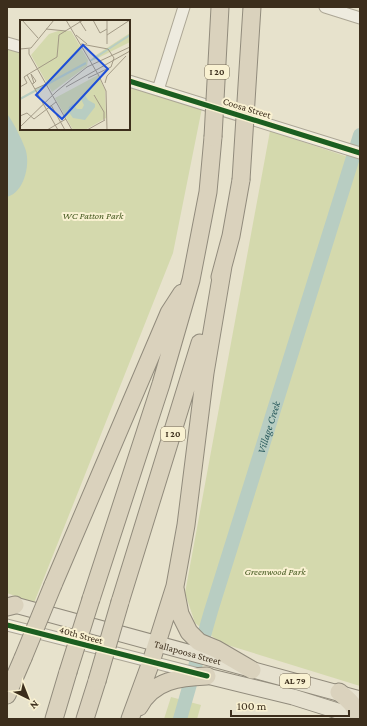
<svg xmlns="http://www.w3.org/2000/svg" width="367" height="726" font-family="'Crimson Pro',serif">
  <rect width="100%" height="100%" fill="#e7e2cc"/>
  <path fill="#d4d9ad" d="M7 49 21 53V129H129V86L202 108 173 253 34 603 7 593Z
    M270 131 360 161V686L221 643 195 623 185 593Z
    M171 697 201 705 197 719H164Z"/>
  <path fill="#b8cdc2" d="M7 114C12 119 24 144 26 151 30 166 24 192 7 197Z"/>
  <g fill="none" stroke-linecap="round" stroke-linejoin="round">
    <path stroke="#b8cdc2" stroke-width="14" id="s1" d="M180 719 211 611 360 135"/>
    <g stroke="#aca695" stroke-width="13">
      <path id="minor" d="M325 7 360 18
        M7 43 21 47
        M129 81 360 153
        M158 90 184 7
        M7 625 195 673"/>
    </g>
    <g stroke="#918b7c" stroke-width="17">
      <g id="major">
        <path id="s2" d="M15 605 360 699"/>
        <path d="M207 676 293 697 360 718"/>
      </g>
    </g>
    <g stroke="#918b7c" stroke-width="19">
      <path id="highway" d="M220 277 231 236 241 180
        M53 585 169 313 182 293
        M175 588 180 614 189 632 199 642 216 649 252 670
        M91 599 161 384 191 280 208 192 213 137
        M120 602 200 343
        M7 607 15 605
        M339 692C349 700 356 706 359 719
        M7 695 23 658
        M139 707C153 680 180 677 207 676
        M54 719 68 672
        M85 719 97 681
        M130 719 151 662 175 586 186 525 205 373 223 266"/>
    </g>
    <use href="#minor" stroke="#eeebdf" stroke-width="11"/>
    <use href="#major" stroke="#e6e1cf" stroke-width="15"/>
    <use href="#highway" stroke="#dad2bd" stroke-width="17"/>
    <g stroke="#918b7c" stroke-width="19" stroke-linecap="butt">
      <path id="highway-bridge" d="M213 137 220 7
        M241 180 252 7
        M23 658 53 585
        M68 672 91 599
        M97 681 120 602"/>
    </g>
    <use href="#highway-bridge" stroke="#dad2bd" stroke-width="17"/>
    <g stroke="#f9f1d1" stroke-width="8">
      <path id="cycleway" d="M129 81 360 153
        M7 625 207 676"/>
    </g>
    <use href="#cycleway" stroke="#1b5e20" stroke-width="5"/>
  </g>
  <g text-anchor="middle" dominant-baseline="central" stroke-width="4" stroke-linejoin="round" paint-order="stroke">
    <g fill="#f9f1d1" stroke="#756852" stroke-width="1">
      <rect x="205" y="65" width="24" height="14" rx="3"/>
      <rect x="161" y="427" width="24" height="14" rx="3"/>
      <rect x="280" y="674" width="30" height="14" rx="3"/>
    </g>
    <g font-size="9" font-weight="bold" fill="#3c2e1c">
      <text x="217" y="72">I 20</text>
      <text x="173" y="434">I 20</text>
      <text x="295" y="681">AL 79</text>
    </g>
    <g font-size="10" fill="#3c2e1c" stroke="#f9f1d1">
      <text transform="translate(247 108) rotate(17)">Coosa Street</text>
      <text transform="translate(81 635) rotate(15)">40th Street</text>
      <text stroke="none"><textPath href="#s2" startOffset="179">Tallapoosa Street</textPath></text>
    </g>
    <g font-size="10" font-style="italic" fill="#465a21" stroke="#f9f1d1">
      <text x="93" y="215">WC Patton Park</text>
      <text x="275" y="571">Greenwood Park</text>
    </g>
    <g font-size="11" font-style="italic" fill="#2a5b5d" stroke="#f9f1d1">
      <text stroke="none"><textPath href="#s1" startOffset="305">Village Creek</textPath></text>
    </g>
  </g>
  <g transform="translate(20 20)">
    <rect width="110" height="110" fill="#e7e2cc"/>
    <path d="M38 11H51L68 40 67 46 32 72 11 35 29 14ZM110 13V22L74 40 73 37ZM78 55 85 70 86 98 65 110H53L35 78Z" fill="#d4d9ad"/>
    <path d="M65 75 68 80 75 84V87L65 100 53 98 48 91 49 87 53 84 57 89H62L64 85 61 79Z" fill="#b8cdc2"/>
    <path fill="none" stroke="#b8cdc2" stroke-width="2" d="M70 41 110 15M0 79 66 43"/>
    <path fill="none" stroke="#a39a86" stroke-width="1" d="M2 0 18 18M46 0 79 56M59 0 66 11M73 0 80 13 87 9M26 9 46 11M56 15 67 24M87 15 110 0M61 24 88 29 94 38 91 47 68 58M87 24V0M0 29 11 28 34 0M9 29V34L52 110M7 55 37 37 39 15 63 0M7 55 38 110M79 56 86 71 87 110M85 63 87 56 106 36M12 64 14 63 11 54 16 61 14 63M0 67 7 63 4 57 7 55M46 67 110 31M15 69 26 64M74 75 84 92V100M31 85 45 110M0 96 7 93 14 99 36 82M0 107 37 71 67 47 110 27M27 110 46 99M67 110 85 100"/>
    <path fill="#1d4ed8" fill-opacity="0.15" stroke="#1d4ed8" stroke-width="2" d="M63 25 88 49 42 99 16 75Z"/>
    <rect width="110" height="110" fill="none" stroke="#3c2e1c" stroke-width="2"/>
  </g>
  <rect width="367" height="726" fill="none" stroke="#3c2e1c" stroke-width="16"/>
  <g transform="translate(28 698) rotate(137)" stroke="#f9f1d1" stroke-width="3" paint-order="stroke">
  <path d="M0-3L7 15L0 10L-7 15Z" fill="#3c2e1c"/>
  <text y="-6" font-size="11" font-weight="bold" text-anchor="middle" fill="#3c2e1c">N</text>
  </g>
  <path d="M231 710v6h118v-6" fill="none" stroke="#3c2e1c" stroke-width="2"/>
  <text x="237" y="710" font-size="12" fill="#3c2e1c" stroke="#f9f1d1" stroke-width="3" paint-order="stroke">100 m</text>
</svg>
